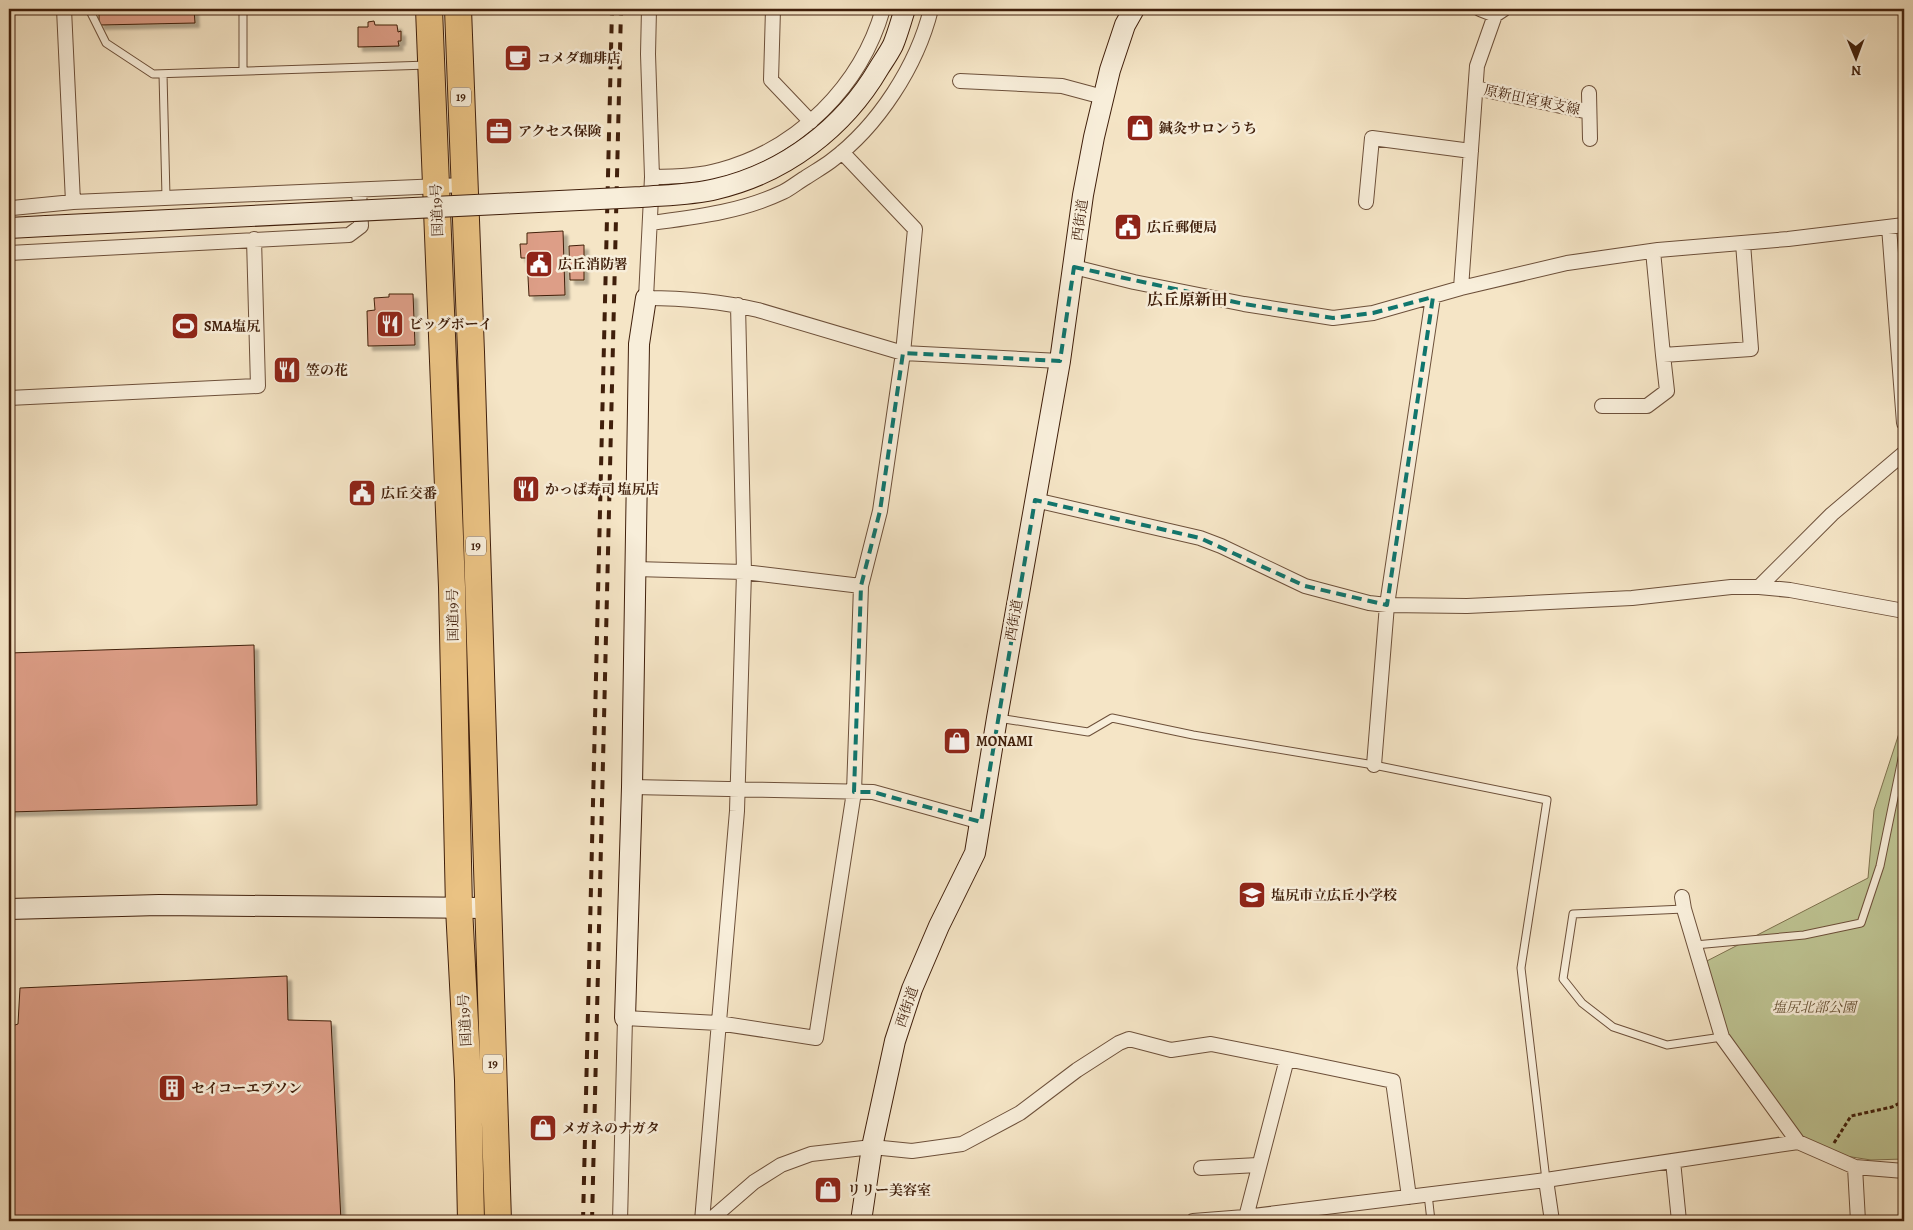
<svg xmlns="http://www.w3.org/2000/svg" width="1913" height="1230" font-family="Alegreya,'Noto Serif JP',serif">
  <defs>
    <filter id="shadow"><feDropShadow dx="4.5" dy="4.5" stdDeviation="1" flood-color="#0004"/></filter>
  </defs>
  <rect width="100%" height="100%" fill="#f5e5c6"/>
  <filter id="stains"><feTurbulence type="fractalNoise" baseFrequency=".004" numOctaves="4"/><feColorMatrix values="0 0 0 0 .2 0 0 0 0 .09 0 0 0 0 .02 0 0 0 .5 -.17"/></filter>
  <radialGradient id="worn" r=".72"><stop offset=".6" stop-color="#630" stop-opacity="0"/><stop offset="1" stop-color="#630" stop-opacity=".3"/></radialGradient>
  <path fill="#bec493" stroke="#7f724f" d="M1904 718V1159L1871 1160 1839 1155 1804 1138 1727 1054 1701 964 1868 878 1874 810Z"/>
  <path fill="#dd9e87" stroke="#401f0b" filter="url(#shadow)" d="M99 9H194L195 23 99 25Z
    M374 21 375 25H397L398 32 401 31V41H398L399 46 358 47V27H368V22Z
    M563 231 565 295 529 296 527 258H521L520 244H527V233Z
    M584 245V280H570L569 246Z
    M389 294H413L415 345 368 346 367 311 375 310 374 298 389 297Z
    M254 645 257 805 9 812V653Z
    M287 976 288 1020 331 1021 341 1221H10L9 1027 18 1024 20 988Z"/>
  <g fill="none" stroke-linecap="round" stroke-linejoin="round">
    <g stroke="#6d503a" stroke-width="9">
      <path id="lane" d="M89 9 106 43 153 74 428 65
        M243 71V9
        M163 74 166 197
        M998 718 1088 732 1112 718 1193 735 1374 765 1547 800 1521 968 1546 1180
        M1684 909 1573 914 1563 979 1582 1003 1613 1027 1667 1045 1722 1037
        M1695 945 1804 935 1861 923 1880 866 1904 749
        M1428 1194 1431 1221"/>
    </g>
    <g stroke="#6d503a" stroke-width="16">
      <path id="street" d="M64 9 73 202
        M649 9 648 54 652 177 646 298C686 298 719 301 758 310L903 353 1060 361
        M773 9 771 80 811 122
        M1480 9 1495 15
        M960 81 1062 86 1103 97
        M1476 88 1589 112
        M1589 93 1590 139
        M652 177C672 177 700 176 720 170 798 149 861 86 883 9
        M1366 202 1372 138 1471 151
        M9 211 12 208 73 202 464 185
        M651 223C696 217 741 212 783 192 791 188 798 182 805 178 814 172 823 167 831 161 878 126 917 66 931 9
        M1889 227 1904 423
        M1653 251 1663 355 1751 349 1743 243
        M9 253 349 235 361 226 359 190
        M1074 267 1134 282 1244 304 1333 318 1373 313 1461 288 1567 263 1658 250 1788 239 1904 225
        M1461 288 1477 66 1495 15 1504 9
        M9 398 258 386 254 239
        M1602 406H1647L1667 391 1663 355
        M1035 500 1200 538 1221 546 1305 586 1369 603 1387 605 1467 606 1632 598 1731 587H1759L1790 590 1904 611
        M635 569 744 572 861 586
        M1759 587 1832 514 1904 453
        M1374 765 1387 605 1433 297
        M632 787 873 792 981 822
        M1682 897 1684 909 1722 1037 1798 1142
        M1287 1059 1393 1081 1409 1197
        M1673 1161 1679 1221
        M1855 1167 1858 1221
        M1201 1168 1258 1165
        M1546 1180 1552 1221
        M620 1221 625 1018 718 1023 816 1038 854 792 861 586 880 511 903 353 915 229 842 152
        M702 1221 737 811 744 572 738 305
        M709 1221 754 1182 781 1165 811 1154 872 1147 912 1151 962 1144 1020 1113 1077 1070 1119 1043 1129 1039 1171 1050 1211 1044 1287 1059 1245 1221
        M1193 1221 1245 1217 1546 1180 1798 1142 1855 1167 1904 1171"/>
    </g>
    <g stroke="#401f0b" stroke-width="22">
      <path id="secondary" d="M9 228 46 226
        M9 909 159 905 487 908
        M625 1018 632 787 639 344 646 298
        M861 1221 872 1147 895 1041 912 989 939 926 975 853 997 718 1060 361 1083 195 1094 137 1110 70 1125 25 1134 9"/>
    </g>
    <g stroke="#401f0b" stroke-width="28">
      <path id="highway" d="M429 9 452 587 459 908 468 1080 471 1221
        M458 9 471 352 498 1221"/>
    </g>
    <path stroke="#401f0b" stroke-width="3" stroke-dasharray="4 2.5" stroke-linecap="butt" d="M1834 1143 1851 1116 1892 1107 1904 1101"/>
    <use href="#lane" stroke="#f8eeda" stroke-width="7"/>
    <use href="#street" stroke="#f8eeda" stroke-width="14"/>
    <use href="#secondary" stroke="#f8eeda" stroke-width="20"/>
    <use href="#highway" stroke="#eac283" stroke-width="26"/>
    <path stroke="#401f0b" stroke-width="4" stroke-dasharray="9 9" stroke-linecap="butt" d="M583 1221 612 9
      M592 1221 621 9"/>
    <g stroke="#401f0b" stroke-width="22" stroke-linecap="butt">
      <path id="secondary-bridge" d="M46 226 641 197C666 195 692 195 716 189 785 173 844 128 879 68 884 60 889 53 893 45 898 33 901 21 905 9"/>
    </g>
    <use href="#secondary-bridge" stroke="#f8eeda" stroke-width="20"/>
  </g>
  <path fill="none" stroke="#0f766e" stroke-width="4" stroke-dasharray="10 6" stroke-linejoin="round" d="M1074 267 1244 304 1333 318 1373 313 1433 297 1387 605 1305 586 1200 538 1035 500 981 822 873 792H854L861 586 880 511 903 353 1060 361Z"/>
  <defs>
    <g id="cafe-square" transform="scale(1.4375)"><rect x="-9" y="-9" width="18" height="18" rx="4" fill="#8f2418" stroke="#f8eeda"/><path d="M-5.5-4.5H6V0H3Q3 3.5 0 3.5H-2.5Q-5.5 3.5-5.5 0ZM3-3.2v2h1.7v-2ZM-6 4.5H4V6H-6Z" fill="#fff"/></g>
    <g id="shop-square" transform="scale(1.4375)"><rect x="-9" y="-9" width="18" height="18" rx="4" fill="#8f2418" stroke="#f8eeda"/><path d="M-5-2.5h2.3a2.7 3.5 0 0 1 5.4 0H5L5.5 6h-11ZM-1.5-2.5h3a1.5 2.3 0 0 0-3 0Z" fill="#fff"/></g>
    <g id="office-square" transform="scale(1.4375)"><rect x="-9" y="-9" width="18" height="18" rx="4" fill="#8f2418" stroke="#f8eeda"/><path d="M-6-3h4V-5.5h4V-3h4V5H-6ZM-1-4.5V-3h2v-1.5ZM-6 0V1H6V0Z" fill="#fff"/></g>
    <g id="civic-square" transform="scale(1.4375)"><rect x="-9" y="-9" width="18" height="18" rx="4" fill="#8f2418" stroke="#f8eeda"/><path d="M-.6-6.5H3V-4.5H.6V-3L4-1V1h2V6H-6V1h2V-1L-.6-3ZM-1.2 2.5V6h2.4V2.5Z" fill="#fff"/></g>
    <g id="restaurant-square" transform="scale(1.4375)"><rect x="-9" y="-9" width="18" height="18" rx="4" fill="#8f2418" stroke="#f8eeda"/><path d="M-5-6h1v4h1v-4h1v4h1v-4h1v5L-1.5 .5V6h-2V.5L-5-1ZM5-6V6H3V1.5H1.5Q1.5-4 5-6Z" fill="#fff"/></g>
    <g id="stadium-square" transform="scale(1.4375)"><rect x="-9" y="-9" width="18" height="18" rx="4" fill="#8f2418" stroke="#f8eeda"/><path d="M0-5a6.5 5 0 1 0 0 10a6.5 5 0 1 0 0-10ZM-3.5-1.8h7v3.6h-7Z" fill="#fff"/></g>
    <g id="school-square" transform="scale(1.4375)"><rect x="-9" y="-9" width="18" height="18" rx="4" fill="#8f2418" stroke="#f8eeda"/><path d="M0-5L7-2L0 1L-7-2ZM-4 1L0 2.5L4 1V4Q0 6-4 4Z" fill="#fff"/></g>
    <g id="building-square" transform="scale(1.4375)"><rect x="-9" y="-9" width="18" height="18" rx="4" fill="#8f2418" stroke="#f8eeda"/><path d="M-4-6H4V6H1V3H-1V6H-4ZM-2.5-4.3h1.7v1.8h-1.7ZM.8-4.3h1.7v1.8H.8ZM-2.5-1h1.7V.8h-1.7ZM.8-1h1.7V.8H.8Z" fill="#fff"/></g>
  </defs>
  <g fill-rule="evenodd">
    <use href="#cafe-square" x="518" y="58"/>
    <use href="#shop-square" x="1140" y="128"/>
    <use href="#office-square" x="499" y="131"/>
    <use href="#civic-square" x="1128" y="227"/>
    <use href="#civic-square" x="539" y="264"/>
    <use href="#restaurant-square" x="390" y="324"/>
    <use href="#stadium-square" x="185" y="326"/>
    <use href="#restaurant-square" x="287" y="370"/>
    <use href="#restaurant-square" x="526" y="489"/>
    <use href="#civic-square" x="362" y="493"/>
    <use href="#shop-square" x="957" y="741"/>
    <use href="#school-square" x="1252" y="895"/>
    <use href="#building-square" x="172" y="1088"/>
    <use href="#shop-square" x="543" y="1128"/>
    <use href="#shop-square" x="828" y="1190"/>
  </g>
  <g text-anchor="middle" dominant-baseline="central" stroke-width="5" stroke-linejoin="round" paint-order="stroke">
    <g fill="#f8eeda" stroke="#775d49" stroke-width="1">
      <rect x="451" y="87.5" width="20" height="19" rx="4"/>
      <rect x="466" y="536.5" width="20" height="19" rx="4"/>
      <rect x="483" y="1054.5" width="20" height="19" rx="4"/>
    </g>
    <g font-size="12" font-weight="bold" fill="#401f0b">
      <text x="461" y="97">19</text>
      <text x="476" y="546">19</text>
      <text x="493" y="1064">19</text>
    </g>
    <g font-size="14" font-weight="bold" fill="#401f0b" stroke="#f8eeda" text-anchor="start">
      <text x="537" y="58">コメダ珈琲店</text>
      <text x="1159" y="128">鍼灸サロンうち</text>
      <text x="518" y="131">アクセス保険</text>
      <text x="1147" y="227">広丘郵便局</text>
      <text x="558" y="264">広丘消防署</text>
      <text x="409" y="324">ビッグボーイ</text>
      <text x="204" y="326">SMA塩尻</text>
      <text x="306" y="370">笠の花</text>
      <text x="545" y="489">かっぱ寿司 塩尻店</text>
      <text x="381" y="493">広丘交番</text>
      <text x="976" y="741">MONAMI</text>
      <text x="1271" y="895">塩尻市立広丘小学校</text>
      <text x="191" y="1088">セイコーエプソン</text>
      <text x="562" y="1128">メガネのナガタ</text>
      <text x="847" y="1190">リリー美容室</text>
    </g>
    <g font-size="14" fill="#401f0b" stroke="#f8eeda">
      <text transform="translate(1532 100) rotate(12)">原新田宮東支線</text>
      <text transform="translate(437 210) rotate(-92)">国道19号</text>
      <text transform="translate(1080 220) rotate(-82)">西街道</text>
      <text transform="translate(453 615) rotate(-91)">国道19号</text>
      <text transform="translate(1014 620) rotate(-80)">西街道</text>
      <text transform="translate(907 1007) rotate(-71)">西街道</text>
      <text transform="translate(465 1020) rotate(-93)">国道19号</text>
    </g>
    <g font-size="14" font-style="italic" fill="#665134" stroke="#f8eeda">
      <text x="1814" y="1007">塩尻北部公園</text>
    </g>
    <g font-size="16" font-weight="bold" fill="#401f0b" stroke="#f8eeda">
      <text x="1187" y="300">広丘原新田</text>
    </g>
  </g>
  <rect width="1913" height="1230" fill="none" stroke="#f5e5c6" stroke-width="30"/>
  <rect x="10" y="10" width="1893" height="1210" fill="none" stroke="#401f0b" stroke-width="2.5"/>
  <rect x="15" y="15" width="1883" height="1200" fill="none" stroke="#401f0b"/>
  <g transform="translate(1856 58) rotate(179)" stroke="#f8eeda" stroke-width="4" paint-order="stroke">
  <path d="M0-4L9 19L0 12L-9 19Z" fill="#401f0b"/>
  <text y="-8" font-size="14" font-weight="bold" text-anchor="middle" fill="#401f0b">N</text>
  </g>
  <rect width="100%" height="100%" filter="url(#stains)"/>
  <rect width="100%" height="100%" fill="url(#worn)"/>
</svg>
